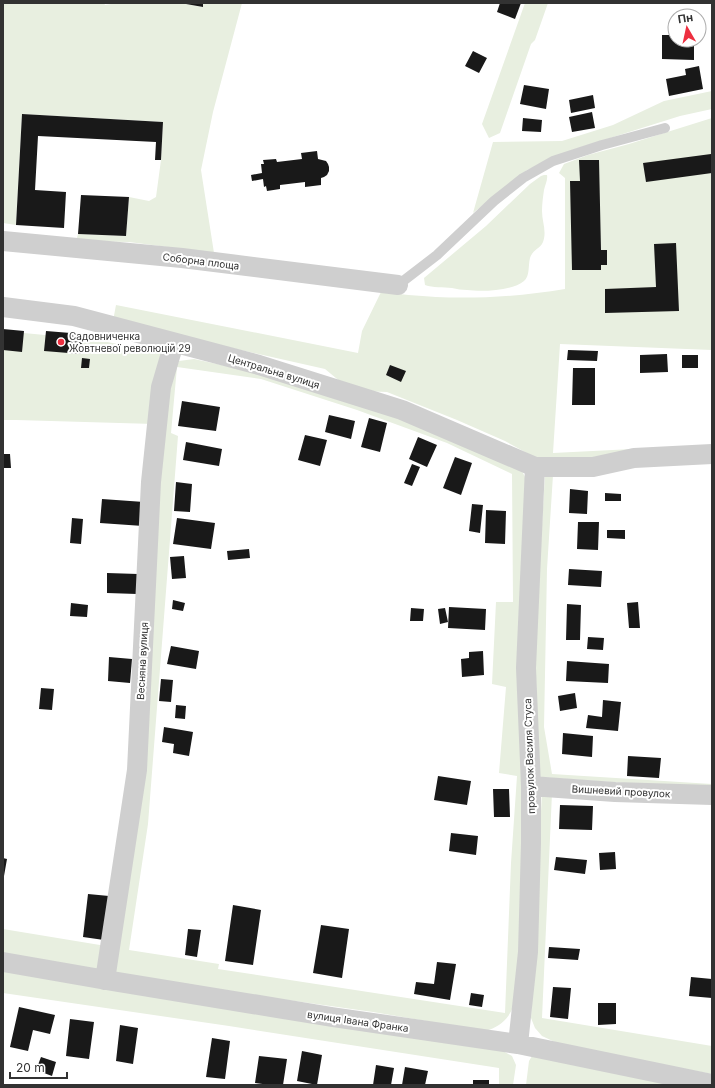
<svg xmlns="http://www.w3.org/2000/svg" width="715" height="1088" font-family="Inter,sans-serif">
  <rect width="100%" height="100%" fill="#fff"/>
  <path fill="#e8efe0" fill-rule="evenodd" d="M3 3H104L105 5 117 3H181L202 7 203 3H242L213 112 201 170 214 253 129 242 76 241 78 234 126 236 129 197 149 201 156 197 161 160 163 122 22 114 16 225 3 223Z
    M525 3H548L535 40 531 44 500 133 489 138 482 124Z
    M712 91V109L680 116 572 150 527 170 473 213 493 142 562 141 613 125 664 101Z
    M712 118V350L560 344 553 453 712 445 561 464 536 458 505 441 457 420 387 392 361 391 348 388 325 369 113 321 116 305 358 353 362 331 381 292C399 294 418 296 436 297 479 299 523 296 565 289V178L559 173 564 164 588 155 629 144Z
    M544 175H547C548 180 545 185 544 190 543 197 542 204 542 211 542 222 547 231 543 242 540 249 533 249 530 258 528 266 530 276 524 281 512 291 482 292 467 290 462 290 457 289 452 288 443 287 433 288 425 285L424 278 486 226 530 184 541 176Z
    M3 331 97 340 159 352 165 356 154 424 16 420H3Z
    M194 359 282 378 392 413 521 469 525 477 522 762 521 966C517 994 517 1023 485 1031L373 1012 131 978 115 972 164 392 179 361ZM177 367 261 379 357 410 447 443 512 474 513 602H496L492 684 506 687 499 773 517 776 511 863 505 1013 218 969 219 964 129 950 148 824 178 436 171 433Z
    M545 474 553 475 547 569 544 727 552 774 712 784V789L539 777 535 644Z
    M542 791 552 793 542 1018 712 1046V1074L605 1054 557 1043 542 1036 535 1028 531 1018Z
    M3 929 106 946 99 972 3 957Z
    M3 967 503 1051 512 1056 516 1065 513 1085H499V1068L229 1026 3 993Z
    M532 1056 696 1085H546L540 1084 539 1085H526L529 1061Z"/>
  <path fill="#191919" d="M186 3H203V7L186 4Z
    M500 3H521L515 19 497 12Z
    M662 35H675V40H694V60L662 59Z
    M473 51 487 58 479 73 465 66Z
    M699 66 703 89 669 96 666 79 686 75 685 69Z
    M524 85 549 89 546 109 520 104Z
    M593 95 595 108 571 113 569 100Z
    M592 112 595 128 572 132 569 117Z
    M22 114 163 122 161 160H155L156 142 38 136 35 190 66 192 64 228 16 225Z
    M523 118 542 120 541 132 522 131Z
    M317 151 318 159 326 161 328 164 329 167V171L327 175 324 177 321 178V185L305 187V182L280 185V189L267 191 266 186 264 187 263 179 252 181 251 175 262 173 261 164H264L263 160 276 159 277 162 302 159 301 153Z
    M711 154 712 173 646 182 643 163Z
    M579 160H599L601 250H607V265H601V270H572L570 181H580Z
    M81 195 129 197 126 236 78 234Z
    M676 243 679 311 605 313V289L656 287 654 244Z
    M3 329 24 331 22 352 3 350Z
    M46 331 83 334 81 354 44 351Z
    M568 350 598 351 597 361 567 360Z
    M667 354 668 372 640 373V355Z
    M682 355H698V368H682Z
    M82 358 90 359 89 368H81Z
    M390 365 406 371 401 382 386 375Z
    M573 368H595V405H572Z
    M182 401 220 407 216 431 178 426Z
    M329 415 355 421 351 439 325 432Z
    M369 418 387 423 380 452 361 447Z
    M305 435 327 440 320 466 298 460Z
    M418 437 437 445 427 467 409 459Z
    M186 442 222 449 219 466 183 460Z
    M3 454H10L11 468H3Z
    M455 457 472 463 461 495 443 488Z
    M412 464 420 467 412 486 404 483Z
    M176 482 192 484 190 512 174 511Z
    M570 489 588 491 587 514 569 513Z
    M605 493 621 494V501H605Z
    M102 499 144 502 143 526 100 523Z
    M472 504 483 505 480 533 469 531Z
    M486 510 506 511 505 544 485 543Z
    M72 518 83 519 81 544 70 543Z
    M177 518 215 523 211 549 173 544Z
    M578 522H599L598 550 577 549Z
    M607 530H625V539L607 538Z
    M249 549 250 558 228 560 227 551Z
    M184 556 186 578 172 579 170 557Z
    M569 569 602 571 601 587 568 585Z
    M107 573 138 574 137 594 107 593Z
    M173 600 185 603 183 611 172 609Z
    M638 602 640 628H629L627 603Z
    M71 603 88 605 87 617 70 616Z
    M567 604 581 605 580 640H566Z
    M449 607 486 609 485 630 448 628Z
    M411 608 424 609 423 621H410Z
    M445 608 448 622 440 624 438 609Z
    M588 637 604 638 603 650 587 649Z
    M171 646 199 651 196 669 167 664Z
    M483 651 484 675 462 677 461 659 469 658V652Z
    M109 657 132 659 130 683 108 681Z
    M567 661 609 664 608 683 566 681Z
    M161 679 173 680 171 702 159 701Z
    M41 688 54 689 52 710 39 709Z
    M575 693 577 708 560 711 558 696Z
    M603 700 621 702 618 731 586 728 588 715 602 717Z
    M176 705 186 706 185 719 175 718Z
    M164 727 193 732 189 756 173 753 174 744 162 742Z
    M563 733 593 736 592 757 562 754Z
    M628 756 661 758 659 778 627 776Z
    M438 776 471 781 467 805 434 800Z
    M493 789H509L510 817H494Z
    M560 805 593 806 592 830 559 829Z
    M451 833 478 836 476 855 449 851Z
    M615 852 616 869 600 870 599 853Z
    M556 857 587 860 585 874 554 870Z
    M3 858 7 859 4 876H3Z
    M88 894 109 896 104 940 83 937Z
    M233 905 261 910 253 965 225 961Z
    M321 925 349 929 342 978 313 973Z
    M188 929 201 930 197 957 185 955Z
    M549 947 580 949 578 960 548 958Z
    M437 962 456 964 450 1000 414 994 416 982 434 984Z
    M691 977 712 979V998L689 996Z
    M553 987 571 988 568 1019 550 1017Z
    M471 993 484 995 482 1007 469 1005Z
    M598 1003H616V1024L598 1025Z
    M19 1007 55 1015 50 1034 33 1030 28 1051 10 1047Z
    M70 1019 94 1022 89 1059 66 1056Z
    M120 1025 138 1028 133 1064 116 1061Z
    M212 1038 230 1041 225 1079 206 1077Z
    M302 1051 322 1055 317 1085 297 1081Z
    M259 1056 287 1059 283 1085H270L255 1083Z
    M41 1057 56 1062 52 1076 36 1070Z
    M376 1065 394 1068 391 1085H373Z
    M405 1067 428 1071 425 1085H402Z
    M473 1080H489V1085H473Z"/>
  <g fill="none" stroke-linecap="round" stroke-linejoin="round">
    <path stroke="#cfcfcf" stroke-width="10" d="M398 285 437 255 494 201 523 178 553 161 602 145 665 128"/>
    <path stroke="#cfcfcf" stroke-width="20" d="M3 241 182 258 398 285
      M3 307 74 316 259 365 402 410 535 467H593L634 458 712 454
      M531 786 615 792 712 795
      M3 962 112 981 332 1017 518 1044 712 1084
      M105 980 137 770 151 482 161 387 174 343
      M518 1044 528 952 531 843V786L526 668 535 467"/>
  </g>
  <circle fill="#ed2f40" stroke="#fff" stroke-width="1.5" cx="61" cy="342" r="4"/>
  <g text-anchor="middle" dominant-baseline="central" stroke-width="4" stroke-linejoin="round" paint-order="stroke">
    <g font-size="10" fill="#323232" stroke="#fff">
      <text transform="translate(201 261) rotate(7)">Соборна площа</text>
      <text transform="translate(274 371) rotate(17)">Центральна вулиця</text>
      <text transform="translate(142 661) rotate(-87)">Весняна вулиця</text>
      <text transform="translate(529 756) rotate(-92)">провулок Василя Стуса</text>
      <text transform="translate(621 791) rotate(3)">Вишневий провулок</text>
      <text transform="translate(358 1021) rotate(8)">вулиця Івана Франка</text>
    </g>
    <g font-size="10" fill="#323232" stroke="#fff" text-anchor="start">
      <text x="69" y="336">Садовниченка<tspan x="69" dy="12">Жовтневої революцій 29</tspan></text>
    </g>
  </g>
  <rect width="715" height="1088" fill="none" stroke="#323232" stroke-width="8"/>
  <g transform="translate(687 28) rotate(351)"><circle r="19" fill="#ffffff" stroke="#adadad"/>
  <path d="M0-3L7 15L0 10L-7 15Z" fill="#ed2f40"/>
  <text y="-6" font-size="11" font-weight="bold" text-anchor="middle" fill="#323232">Пн</text>
  </g>
  <path d="M10 1072v6h57v-6" fill="none" stroke="#323232" stroke-width="2"/>
  <text x="16" y="1072" font-size="12" fill="#323232" stroke="#ffffff" stroke-width="3" paint-order="stroke">20 m</text>
</svg>
